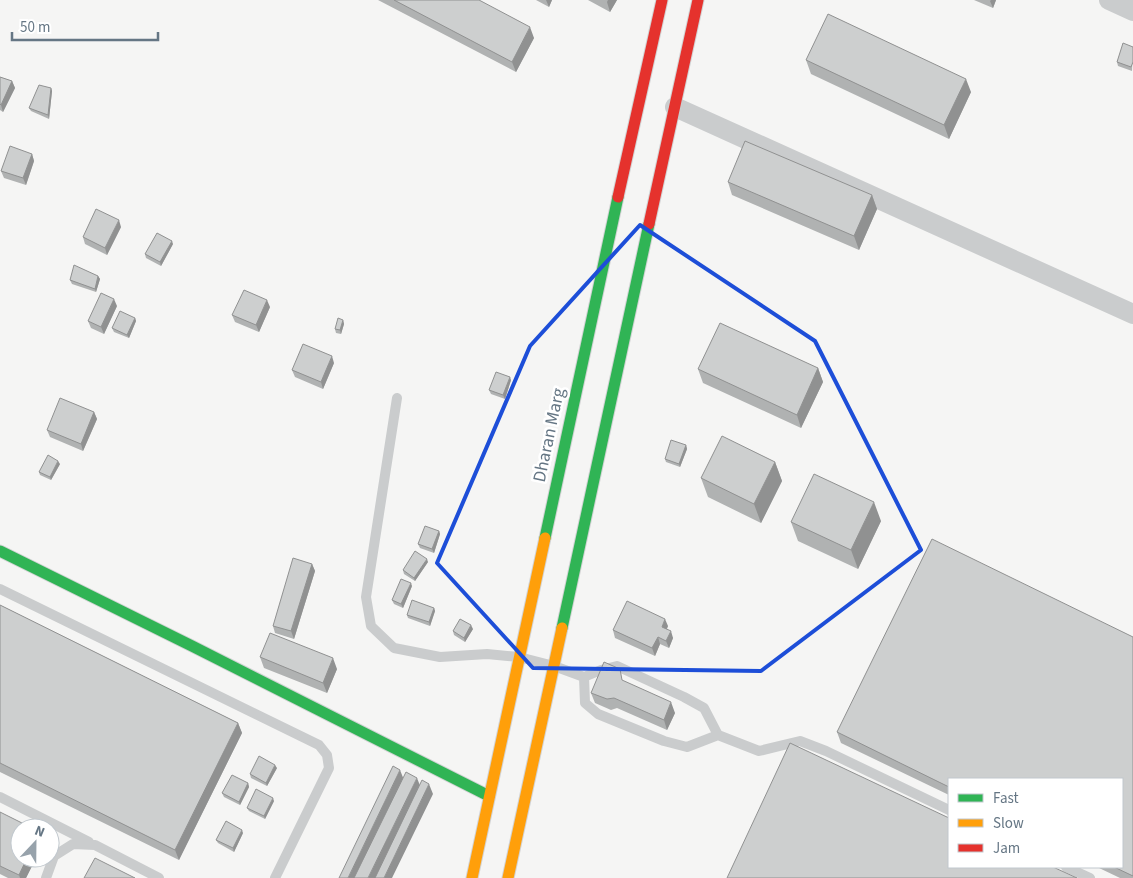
<svg xmlns="http://www.w3.org/2000/svg" width="1133" height="878" font-family="'Source Sans 3',sans-serif">
  <rect width="100%" height="100%" fill="#f5f5f4"/>
  <g fill="none" stroke-linecap="round" stroke-linejoin="round">
    <g stroke="#d2d3d4" stroke-width="13">
      <path id="fast" d="M545 538 618 197
        M0 551 192 646 489 796
        M562 628 649 224"/>
    </g>
    <g stroke="#d2d3d4" stroke-width="13">
      <path id="slow" d="M472 878 545 538
        M508 878 562 628"/>
    </g>
    <g stroke="#d2d3d4" stroke-width="13">
      <path id="jam" d="M618 197 662 0
        M649 224 698 0"/>
    </g>
    <path stroke="#cacccd" stroke-width="10" d="M397 398 366 597 371 626 394 648 440 657 487 654 519 657 554 666 584 677 601 670 617 666 684 697 704 708 718 735
      M0 589 319 745 327 755 329 768 275 878
      M584 677 585 703 598 714 664 741 687 747 718 735 759 751 800 741 826 751 949 810
      M0 797 89 842
      M1066 867 1090 878
      M46 878 54 856 73 844 95 845 159 878"/>
    <path stroke="#cacccd" stroke-width="20" d="M1109 0 1133 11
      M675 107 1133 314"/>
    <use href="#fast" stroke="#30b455" stroke-width="11"/>
    <use href="#slow" stroke="#ff9f0a" stroke-width="11"/>
    <use href="#jam" stroke="#e5322d" stroke-width="11"/>
  </g>
  <path fill="#b0b2b2" d="M378 0H479L534 38 516 72Z
    M536 0H552L549 7Z
    M588 0H617L610 12Z
    M974 0H996L993 8Z
    M1133 47 1132 71 1118 66 1117 62Z
    M806 60 971 92 949 139 811 74Z
    M0 77 12 81 15 88 3 112 0 110Z
    M51 88 52 91 49 119 31 111 29 108Z
    M32 154 34 161 26 185 4 178 1 171Z
    M728 182 872 195 877 209 859 250 732 195Z
    M121 227 107 255 85 244 83 237Z
    M173 244 161 266 146 258 145 254Z
    M98 276 100 279 96 292 72 284 70 280Z
    M117 306 104 334 91 328 88 321Z
    M270 307 259 332 235 322 232 315Z
    M135 318 136 321 129 338 114 332 112 328Z
    M343 320 344 324 341 334 336 333 335 329Z
    M334 363 323 389 295 377 292 370Z
    M818 368 823 382 801 428 703 383 698 369Z
    M511 380 505 399 491 394 489 390Z
    M94 412 97 419 83 451 50 437 47 430Z
    M686 445 687 449 680 467 666 462 665 459Z
    M775 462 782 481 761 523 708 497 701 478Z
    M60 464 51 480 40 475 39 472Z
    M881 521 858 569 798 541 791 522Z
    M439 531 440 534 434 553 420 548 418 544Z
    M428 562 415 581 404 574 403 570Z
    M312 564 315 571 294 639 275 633 273 626Z
    M412 586 403 608 394 604 392 600Z
    M0 605 238 723 242 733 179 860 0 772Z
    M434 608 435 611 430 626 408 618 407 615Z
    M668 626 667 629 673 638 669 648 660 644 655 656 615 638 613 630Z
    M473 629 465 642 454 635 453 631Z
    M1133 637V878H1120L1097 867H1122L949 779V795L841 743 837 732Z
    M260 657 337 669 327 693 264 668Z
    M624 681 675 713 667 730 617 708 611 710 595 703 591 693Z
    M277 768 267 786 251 778 250 774Z
    M248 783 249 787 240 805 224 797 222 793Z
    M274 801 265 819 249 811 247 808Z
    M0 812 20 858 32 866 26 878H8L0 874Z
    M243 833 234 852 218 843 216 840Z"/>
  <path fill="#909191" d="M546 0H552L549 7Z
    M608 0H617L610 12 607 2Z
    M991 0H996L993 8 990 1Z
    M530 27 534 38 516 72 512 62Z
    M966 79 971 92 949 139 944 125Z
    M12 81 15 88 3 112 1 105Z
    M51 88 52 91 49 119 48 115Z
    M32 154 34 161 26 185 23 178Z
    M872 195 877 209 859 250 854 236Z
    M119 220 121 227 107 255 105 248Z
    M172 241 173 244 161 266 160 262Z
    M98 276 100 279 96 292 95 289Z
    M114 299 117 306 104 334 101 327Z
    M267 300 270 307 259 332 256 325Z
    M135 318 136 321 129 338 127 335Z
    M343 320 344 324 341 334 340 330Z
    M332 356 334 363 323 389 321 382Z
    M818 368 823 382 801 428 797 415Z
    M510 377 511 380 505 399 503 395Z
    M94 412 97 419 83 451 81 444Z
    M686 445 687 449 680 467 679 464Z
    M58 461 60 464 51 480 50 477Z
    M775 462 782 481 761 523 754 504Z
    M874 502 881 521 858 569 851 550Z
    M439 531 440 534 434 553 432 549Z
    M427 559 428 562 415 581 414 578Z
    M312 564 315 571 294 639 291 631Z
    M411 583 412 586 403 608 401 604Z
    M434 608 435 611 430 626 429 622Z
    M665 619 668 626 664 634 662 627Z
    M471 625 473 629 465 642 464 638Z
    M671 631 673 638 669 648 666 641Z
    M658 637 660 644 655 656 652 648Z
    M333 658 337 669 327 693 323 683Z
    M671 702 675 713 667 730 664 720Z
    M238 723 242 733 179 860 175 850Z
    M275 765 277 768 267 786 266 783Z
    M400 770 404 780 357 878H348Z
    M417 778 421 788 377 878H368Z
    M248 783 249 787 240 805 239 802Z
    M429 784 433 794 392 878H384Z
    M273 798 274 801 265 819 264 816Z
    M242 830 243 833 234 852 233 848Z
    M24 858H29L32 866 26 878H20L19 875Z"/>
  <path fill="#cdcfcf" stroke="#909191" d="M394 0H479L530 27 512 62Z
    M828 14 966 79 944 125 806 60Z
    M1123 43 1133 47V62L1131 67 1117 62Z
    M0 77 12 81 1 105 0 104Z
    M39 85 51 88 48 115 29 108Z
    M745 141 872 195 854 236 728 182Z
    M10 146 32 154 23 178 1 171Z
    M96 209 119 220 105 248 83 237Z
    M157 233 172 241 160 262 145 254Z
    M74 265 98 276 95 289 70 280Z
    M244 290 267 300 256 325 232 315Z
    M101 293 114 299 101 327 88 321Z
    M120 311 135 318 127 335 112 328Z
    M338 318 343 320 340 330 335 329Z
    M720 323 818 368 797 415 698 369Z
    M303 344 332 356 321 382 292 370Z
    M496 372 510 377 503 395 489 390Z
    M60 398 94 412 81 444 47 430Z
    M722 436 775 462 754 504 701 478Z
    M671 440 686 445 679 464 665 459Z
    M48 455 58 461 50 477 39 472Z
    M814 474 874 502 851 550 791 522Z
    M425 526 439 531 432 549 418 544Z
    M932 539 1133 637V876L1114 867H1122V779H949V787L837 732Z
    M415 551 427 559 414 578 403 570Z
    M293 558 312 564 291 631 273 626Z
    M401 579 411 583 401 604 392 600Z
    M412 600 434 608 429 622 407 615Z
    M627 601 665 619 662 627 671 631 666 641 658 637 652 648 613 630Z
    M0 605 238 723 175 850 0 763Z
    M460 619 471 625 464 638 453 631Z
    M270 633 333 658 323 683 260 657Z
    M604 662 620 669 622 680 671 702 664 720 614 698 607 699 591 693Z
    M790 743 949 818V867H1053L1077 878H727Z
    M259 756 275 765 266 783 250 774Z
    M393 766 400 770 348 878H339Z
    M406 772 417 778 368 878H354Z
    M232 775 248 783 239 802 222 793Z
    M422 780 429 784 384 878H375Z
    M256 789 273 798 264 816 247 808Z
    M0 812 32 828H20V858H27L19 875 0 866Z
    M226 821 242 830 233 848 216 840Z
    M95 858 135 878H84Z"/>
  <path fill="none" stroke="#1d4ed8" stroke-width="4" stroke-linejoin="round" d="M640 225 815 341 921 550 761 671 533 668 437 563 530 346Z"/>
  <g text-anchor="middle" dominant-baseline="central" stroke-width="5" stroke-linejoin="round" paint-order="stroke">
    <g font-size="18" fill="#657684" stroke="#fff">
      <text transform="translate(549 435) rotate(-78)">Dharan Marg</text>
    </g>
  </g>
  <rect x="948" y="778" width="175" height="90" fill="#ffffff" stroke="#c1c8ce"/>
  <rect x="958" y="794" width="25" height="8" fill="#30b455" stroke="#c1c8ce"/>
  <text x="993" y="803" font-size="15" fill="#657684">Fast</text>
  <rect x="958" y="819" width="25" height="8" fill="#ff9f0a" stroke="#c1c8ce"/>
  <text x="993" y="828" font-size="15" fill="#657684">Slow</text>
  <rect x="958" y="844" width="25" height="8" fill="#e5322d" stroke="#c1c8ce"/>
  <text x="993" y="853" font-size="15" fill="#657684">Jam</text>
  <g transform="translate(35 843) rotate(22)"><circle r="24" fill="#ffffff" stroke="#c1c8ce"/>
  <path d="M0-4L9 19L0 12L-9 19Z" fill="#97a2ab"/>
  <text y="-8" font-size="14" font-weight="bold" text-anchor="middle" fill="#657684">N</text>
  </g>
  <path d="M12 32v8h146v-8" fill="none" stroke="#657684" stroke-width="2.5"/>
  <text x="20" y="32" font-size="15" fill="#657684" stroke="#ffffff" stroke-width="4" paint-order="stroke">50 m</text>
</svg>
